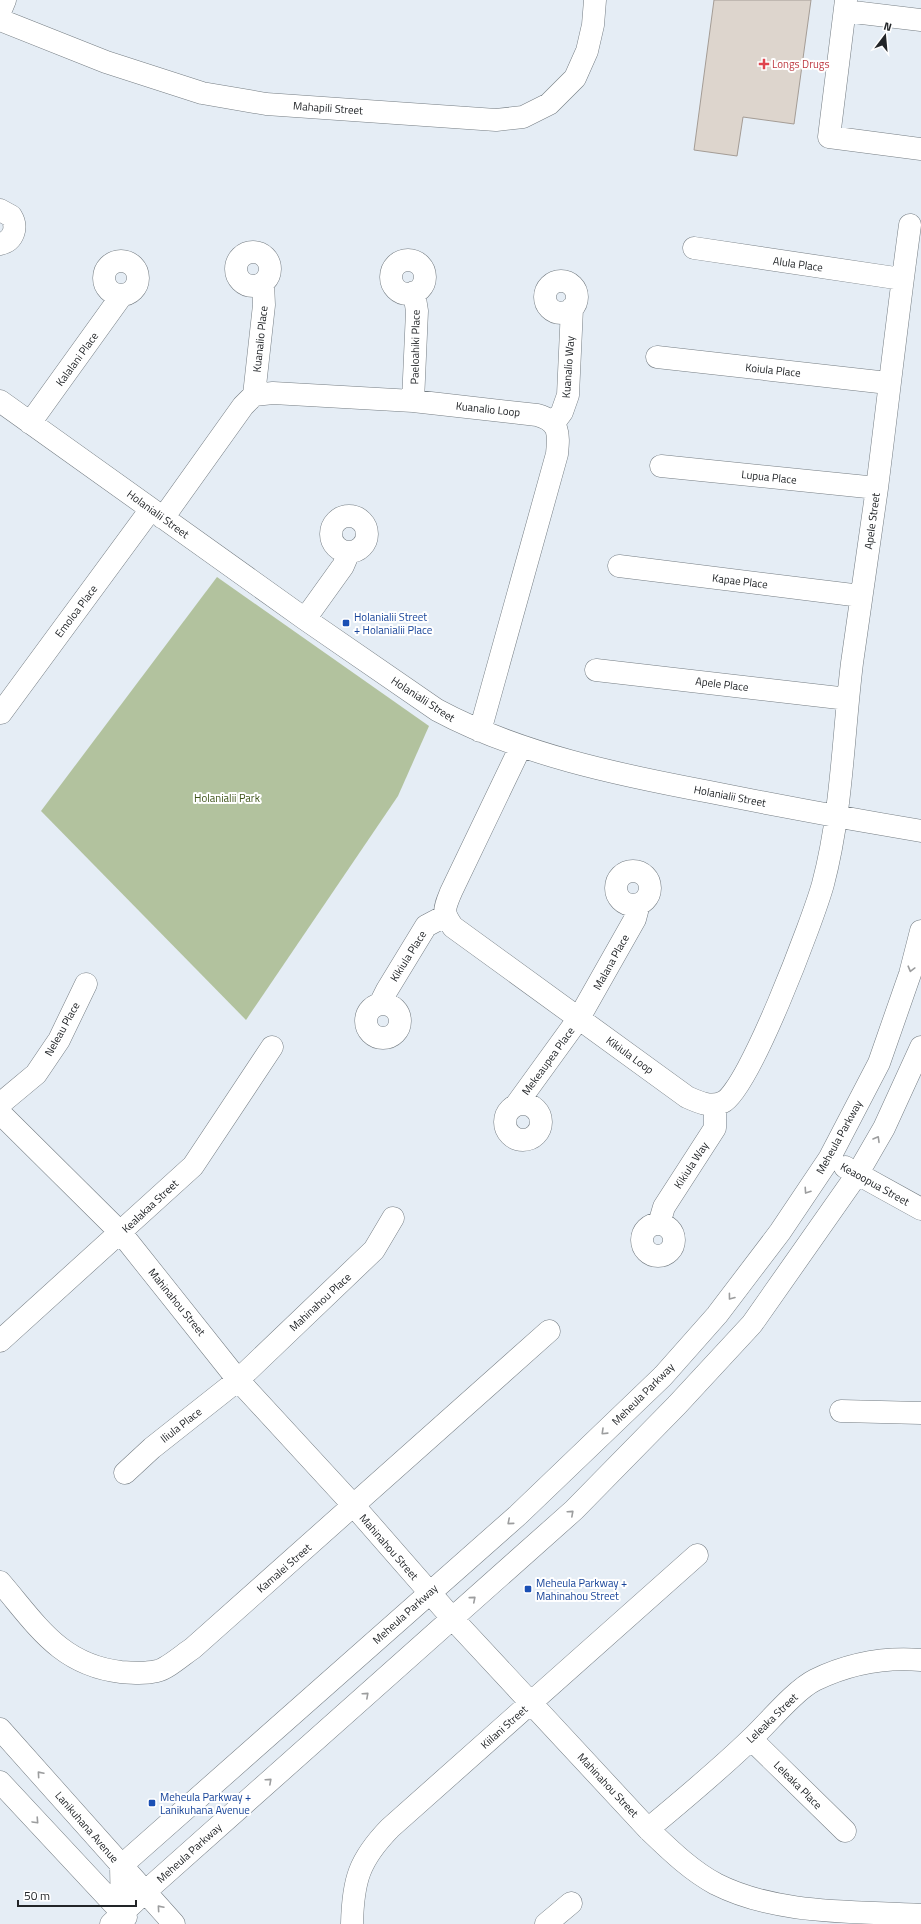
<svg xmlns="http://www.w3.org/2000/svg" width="921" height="1924" font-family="'Titillium Web',sans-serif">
  <rect width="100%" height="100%" fill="#e5edf5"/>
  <path fill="#b2c29e" d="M217 577 429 726 398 796 246 1020 41 811Z"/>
  <path fill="#ddd5cd" stroke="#a49c95" d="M714 0H811L794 124 743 117 737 156 694 150Z"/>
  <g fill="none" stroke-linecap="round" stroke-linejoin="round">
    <g stroke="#757d83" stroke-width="23">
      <path id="minor" d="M846 0 829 137 921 149
        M845 11 921 20
        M0 12 5 0
        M0 20 106 62 202 93 266 104 496 120 523 117 549 104 575 78 587 51 593 25 595 0
        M0 210 11 216C18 227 14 241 0 244
        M694 248 902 279
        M236 269a17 17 0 1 1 34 0a17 17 0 1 1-34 0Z
        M391 277a17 17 0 1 1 34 0a17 17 0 1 1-34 0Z
        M104 278a17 17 0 1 1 34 0a17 17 0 1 1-34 0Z
        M545 297a16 16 0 1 1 32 0a16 16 0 1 1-32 0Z
        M657 357 888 383
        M254 395 264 305 263 283
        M0 401 305 619 437 710C519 754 619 775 710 792 780 806 850 819 921 831
        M413 401 417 311 414 292
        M30 423 122 295
        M554 423 562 412 568 395 572 308
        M661 466 877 488
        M331 534a18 18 0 1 1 36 0a18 18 0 1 1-36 0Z
        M163 518 243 406 254 395 273 393 413 401 537 415C560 421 559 434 557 454L480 731
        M619 566 861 596
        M305 619 343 566 349 552
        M596 670 848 699
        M1 713 151 509
        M521 746 451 892C444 909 442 912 453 927L687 1097C698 1102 711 1108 723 1102 748 1092 814 917 823 884 842 812 843 736 852 663 860 604 869 547 877 488 888 401 898 312 910 225
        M616 888a17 17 0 1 1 34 0a17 17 0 1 1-34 0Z
        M366 1021a17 17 0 1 1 34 0a17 17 0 1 1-34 0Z
        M380 1004 387 990 426 926 445 916
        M0 1104 36 1074 59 1040 86 984
        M505 1122a18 18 0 1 1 36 0a18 18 0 1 1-36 0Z
        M516 1105 579 1018 635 919 639 904
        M0 1113 121 1233 238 1380 354 1506 452 1618 648 1829C669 1849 690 1870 716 1884 777 1915 854 1911 921 1915
        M845 1167 921 1209
        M659 1224 664 1207 715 1128V1105
        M642 1240a16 16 0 1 1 32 0a16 16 0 1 1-32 0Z
        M0 1341 193 1166 272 1047
        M841 1411 921 1413
        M125 1473 152 1448 238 1380 374 1250 393 1218
        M0 1582C37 1625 60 1665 121 1672 133 1673 145 1674 157 1671 167 1669 184 1654 193 1648L549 1331
        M0 1729 174 1924
        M751 1739 845 1831
        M0 1782 126 1917
        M648 1829C683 1800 718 1771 751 1739 768 1723 795 1690 815 1680 848 1664 885 1657 921 1660
        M122 1913 121 1866 518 1515 663 1376 717 1315 780 1232 829 1159 879 1063 910 974 921 931
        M111 1924 146 1891 574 1510 677 1405 752 1324 858 1173 884 1128 921 1047
        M352 1924C353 1880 359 1860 390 1828L697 1555
        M546 1924 571 1903"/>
    </g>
    <use href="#minor" stroke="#fff" stroke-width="22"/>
  </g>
  <defs><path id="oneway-chevron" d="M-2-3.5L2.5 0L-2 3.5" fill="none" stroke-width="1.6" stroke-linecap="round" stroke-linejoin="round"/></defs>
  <g stroke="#9c9d9e">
    <use href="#oneway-chevron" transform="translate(911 969) rotate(105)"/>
    <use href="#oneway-chevron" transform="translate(877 1139) rotate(-60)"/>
    <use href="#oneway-chevron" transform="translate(807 1191) rotate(124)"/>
    <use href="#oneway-chevron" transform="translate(731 1297) rotate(127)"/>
    <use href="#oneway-chevron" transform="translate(604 1432) rotate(136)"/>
    <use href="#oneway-chevron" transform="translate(571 1513) rotate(-42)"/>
    <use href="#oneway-chevron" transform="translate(510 1522) rotate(139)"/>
    <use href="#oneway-chevron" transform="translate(473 1599) rotate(-41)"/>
    <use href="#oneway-chevron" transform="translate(366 1695) rotate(-42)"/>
    <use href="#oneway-chevron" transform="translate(40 1774) rotate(-131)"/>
    <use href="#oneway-chevron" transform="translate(269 1781) rotate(-42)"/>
    <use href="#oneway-chevron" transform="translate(36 1821) rotate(47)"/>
    <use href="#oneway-chevron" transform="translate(160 1908) rotate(-131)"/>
  </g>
  <path fill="#e0444e" stroke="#fff" stroke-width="1.5" d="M762 58h4v4h4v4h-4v4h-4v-4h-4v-4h4z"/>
  <g fill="#1a4fb4" stroke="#fff" stroke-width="1.5">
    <rect x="342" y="619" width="8" height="8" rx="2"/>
    <rect x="524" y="1585" width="8" height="8" rx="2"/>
    <rect x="148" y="1799" width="8" height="8" rx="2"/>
  </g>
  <g text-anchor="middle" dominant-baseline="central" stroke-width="4" stroke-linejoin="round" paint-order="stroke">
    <g font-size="11" fill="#be3a42" stroke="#fff" text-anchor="start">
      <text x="772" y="64">Longs Drugs</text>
    </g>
    <g font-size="11" fill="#222528" stroke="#fff">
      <text transform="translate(328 108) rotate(4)">Mahapili Street</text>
      <text transform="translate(798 264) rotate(8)">Alula Place</text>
      <text transform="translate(260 339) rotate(-84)">Kuanalio Place</text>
      <text transform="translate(415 347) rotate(-89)">Paeloahiki Place</text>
      <text transform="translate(77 359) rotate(-54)">Kalalani Place</text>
      <text transform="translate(568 367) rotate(-86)">Kuanalio Way</text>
      <text transform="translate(773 370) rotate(6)">Koiula Place</text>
      <text transform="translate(488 409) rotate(6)">Kuanalio Loop</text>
      <text transform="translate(769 477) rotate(6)">Lupua Place</text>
      <text transform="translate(158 514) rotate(36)">Holanialii Street</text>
      <text transform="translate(872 521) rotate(-82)">Apele Street</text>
      <text transform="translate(740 581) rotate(7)">Kapae Place</text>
      <text transform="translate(76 611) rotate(-53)">Emoloa Place</text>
      <text transform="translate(722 684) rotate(7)">Apele Place</text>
      <text transform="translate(423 699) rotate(33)">Holanialii Street</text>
      <text transform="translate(730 796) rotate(11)">Holanialii Street</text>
      <text transform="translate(408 956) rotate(-58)">Kikiula Place</text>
      <text transform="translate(611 962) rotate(-61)">Malana Place</text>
      <text transform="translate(62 1029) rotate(-61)">Neleau Place</text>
      <text transform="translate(630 1055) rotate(36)">Kikiula Loop</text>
      <text transform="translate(548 1061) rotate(-54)">Mekeaupea Place</text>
      <text transform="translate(839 1137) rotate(-61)">Meheula Parkway</text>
      <text transform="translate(691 1165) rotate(-57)">Kikiula Way</text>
      <text transform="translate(875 1184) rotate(29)">Keaoopua Street</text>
      <text transform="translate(150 1206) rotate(-43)">Kealakaa Street</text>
      <text transform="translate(177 1302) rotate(51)">Mahinahou Street</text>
      <text transform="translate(320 1302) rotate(-43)">Mahinahou Place</text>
      <text transform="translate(643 1394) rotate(-45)">Meheula Parkway</text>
      <text transform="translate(181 1425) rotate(-38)">Iliula Place</text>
      <text transform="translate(389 1547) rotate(49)">Mahinahou Street</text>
      <text transform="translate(284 1568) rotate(-41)">Kamalei Street</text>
      <text transform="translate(405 1614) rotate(-42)">Meheula Parkway</text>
      <text transform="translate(772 1718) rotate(-44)">Leleaka Street</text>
      <text transform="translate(504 1727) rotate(-42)">Kiilani Street</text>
      <text transform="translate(608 1785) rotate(47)">Mahinahou Street</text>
      <text transform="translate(798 1785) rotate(45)">Leleaka Place</text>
      <text transform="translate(87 1827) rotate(49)">Lanikuhana Avenue</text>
      <text transform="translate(189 1853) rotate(-42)">Meheula Parkway</text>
    </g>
    <g font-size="11" fill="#164399" stroke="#fff" text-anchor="start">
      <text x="354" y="617">Holanialii Street<tspan x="354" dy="13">+ Holanialii Place</tspan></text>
      <text x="536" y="1583">Meheula Parkway +<tspan x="536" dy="13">Mahinahou Street</tspan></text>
      <text x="160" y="1797">Meheula Parkway +<tspan x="160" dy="13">Lanikuhana Avenue</tspan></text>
    </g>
    <g font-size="11" fill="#3e5419" stroke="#fff">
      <text x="227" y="798">Holanialii Park</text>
    </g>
  </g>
  <g transform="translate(885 36) rotate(16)" stroke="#ffffff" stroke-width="3" paint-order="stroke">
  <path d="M0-3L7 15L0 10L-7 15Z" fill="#222528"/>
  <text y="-6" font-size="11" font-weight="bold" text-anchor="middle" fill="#222528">N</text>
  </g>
  <path d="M18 1900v6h118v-6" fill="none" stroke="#222528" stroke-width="2"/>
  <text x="24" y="1900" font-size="12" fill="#222528" stroke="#ffffff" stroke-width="3" paint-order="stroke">50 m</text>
</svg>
